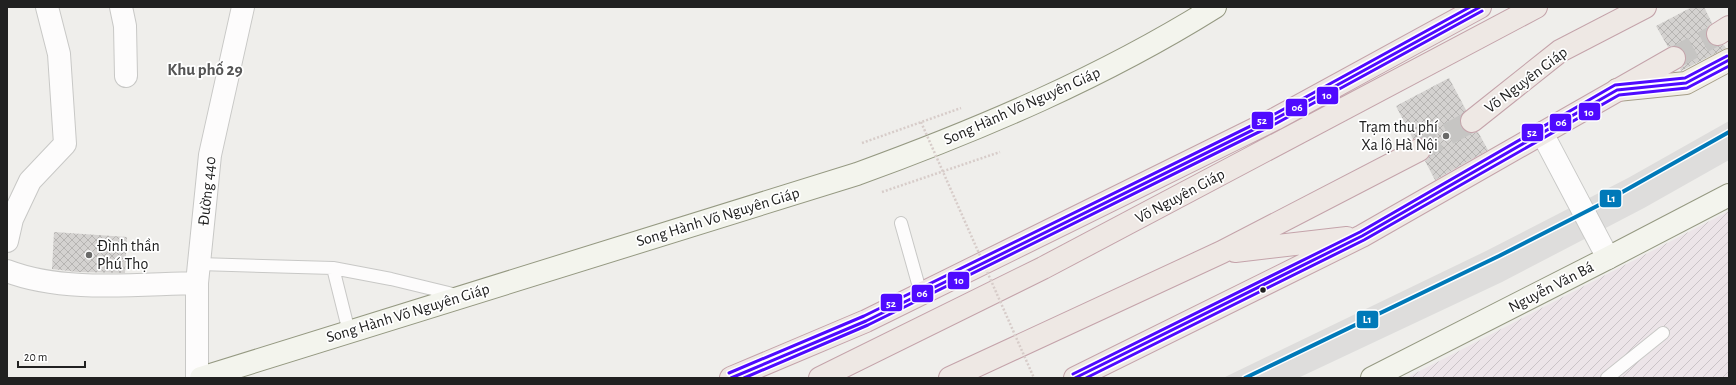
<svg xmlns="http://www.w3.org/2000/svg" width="1736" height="385" font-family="'Alegreya Sans',sans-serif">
  <defs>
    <pattern id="industrial-furrows" width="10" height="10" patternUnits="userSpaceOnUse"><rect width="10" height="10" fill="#ece4e8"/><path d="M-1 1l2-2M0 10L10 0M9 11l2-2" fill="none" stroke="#cac3c7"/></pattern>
    <pattern id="building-cross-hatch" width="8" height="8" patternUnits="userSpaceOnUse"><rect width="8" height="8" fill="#d4d2d0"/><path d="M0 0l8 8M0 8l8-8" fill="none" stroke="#b6b4b2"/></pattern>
  </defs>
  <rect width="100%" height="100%" fill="#efeeeb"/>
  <path fill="url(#industrial-furrows)" d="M1729 211V378H1406L1457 352Z"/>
  <path fill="#dedddc" d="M1729 121V160L1644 208 1502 282 1298 378H1223L1486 251 1628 178Z"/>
  <path fill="url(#building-cross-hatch)" d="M1692 7H1704L1712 23 1707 29 1706 35 1708 41 1713 45 1719 46 1724 45 1726 48 1681 71 1680 69 1685 65 1686 58 1685 52 1680 47 1674 46 1668 47 1656 26Z
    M1449 78 1466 110 1460 117V122L1462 128 1468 133H1473L1478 132 1488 150 1435 180 1425 161 1429 157 1431 151 1430 144 1426 140 1420 138 1413 139 1396 106Z
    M54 232 127 237 125 273 77 272 52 269Z"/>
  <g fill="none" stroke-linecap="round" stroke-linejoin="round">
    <path stroke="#c6c5c3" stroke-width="22" stroke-dasharray="22 11" stroke-linecap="butt" d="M1674 58 1718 34
      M1419 150 1472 121"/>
    <g stroke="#c8c8c6" stroke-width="14">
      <path id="service" d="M901 223 921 294
        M199 264 333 268 391 279 457 295
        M333 268 349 332
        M1607 378 1663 333"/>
    </g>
    <g stroke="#c8c8c6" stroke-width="24">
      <path id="minor" d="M121 7 125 26 126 76
        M1542 133 1608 258
        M7 241 12 219 30 181 65 144 59 54 47 7
        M7 271C64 293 137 284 197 283
        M197 378V283L210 155 243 7"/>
    </g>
    <g stroke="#959982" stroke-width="24">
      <path id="secondary" d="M201 378 857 174C981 129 1103 77 1215 7
        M1372 378 1608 258 1729 195"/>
    </g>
    <g stroke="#a59e87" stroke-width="24">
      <path id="primary" d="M1617 90 1686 83 1729 60"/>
    </g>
    <g stroke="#c4a3aa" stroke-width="24">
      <path id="trunk" d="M1718 34 1729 27
        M1472 121 1560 51 1645 7
        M1235 251 1347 238
        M731 378 866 321 1275 119 1480 7
        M820 378 1043 268 1536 7
        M950 378 1222 252 1419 150
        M1075 378 1362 236 1674 58"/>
    </g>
    <path stroke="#d7ccc9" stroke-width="2.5" stroke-dasharray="2 2" stroke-linecap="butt" d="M862 143 961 108
      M882 192 1000 152"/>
    <use href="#service" stroke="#fdfcfc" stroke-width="12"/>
    <use href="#minor" stroke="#fdfcfc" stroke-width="22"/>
    <use href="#secondary" stroke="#f3f4ed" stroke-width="22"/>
    <use href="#primary" stroke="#f2eee7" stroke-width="22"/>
    <use href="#trunk" stroke="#eee8e4" stroke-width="22"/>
    <path stroke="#d7ccc9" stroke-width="2.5" stroke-dasharray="2 2" stroke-linecap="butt" d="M921 122 1034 378"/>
    <g stroke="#fff" stroke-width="6">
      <path id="bus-1" d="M731 378 866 321 1275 119 1480 7
        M1075 378 1362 236 1617 90 1686 83 1729 60"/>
    </g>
    <g stroke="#fff" stroke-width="6">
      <path id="bus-2" d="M744 378 868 325 1277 123 1482 11
        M1086 378 1364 240 1619 95 1687 88 1729 66"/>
    </g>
    <g stroke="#fff" stroke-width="6">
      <path id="bus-3" d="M729 373 864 316 1273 115 1470 7
        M1073 374 1360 232 1615 85 1685 78 1727 56"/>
    </g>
    <use href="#bus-1" stroke="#4f0aff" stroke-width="3"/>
    <use href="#bus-2" stroke="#4f0aff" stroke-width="3"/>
    <use href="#bus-3" stroke="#4f0aff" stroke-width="3"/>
    <g stroke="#fff" stroke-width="7">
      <path id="metro-1" d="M1245 378 1499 256 1601 204 1729 132"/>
    </g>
    <use href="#metro-1" stroke="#0079b8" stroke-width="4"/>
  </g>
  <g fill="#696968" stroke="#fff" stroke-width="1.5">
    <circle cx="1446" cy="136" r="4"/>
    <circle cx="89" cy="255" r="4"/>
  </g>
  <circle fill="#212121" stroke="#fff" stroke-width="1.5" cx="1263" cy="290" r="3.5"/>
  <g text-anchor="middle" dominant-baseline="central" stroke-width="3.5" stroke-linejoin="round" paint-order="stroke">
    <g font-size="16" fill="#212121" stroke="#fff">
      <text transform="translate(1526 80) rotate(-37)">Võ Nguyên Giáp</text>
      <text transform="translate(1022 106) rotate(-24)">Song Hành Võ Nguyên Giáp</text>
      <text transform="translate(207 191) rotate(-84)">Đường 440</text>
      <text transform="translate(1180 196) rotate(-28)">Võ Nguyên Giáp</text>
      <text transform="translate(718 217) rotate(-17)">Song Hành Võ Nguyên Giáp</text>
      <text transform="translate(1551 287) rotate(-27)">Nguyễn Văn Bá</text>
      <text transform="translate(408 313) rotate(-17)">Song Hành Võ Nguyên Giáp</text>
    </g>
    <g font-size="16" fill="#212121" stroke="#fff" text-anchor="end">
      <text x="1438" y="127">Trạm thu phí<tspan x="1438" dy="18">Xa lộ Hà Nội</tspan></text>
      <text x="97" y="246" text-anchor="start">Đình thần<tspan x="97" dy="18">Phú Thọ</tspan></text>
    </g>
    <g font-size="17" font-weight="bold" fill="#545454" stroke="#fff">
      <text x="205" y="69">Khu phố 29</text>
    </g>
  </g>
  <g stroke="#fff" stroke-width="1.5">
    <rect x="1316" y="86" width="23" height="19" rx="4" fill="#4f0aff"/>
    <rect x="1285" y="98" width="23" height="19" rx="4" fill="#4f0aff"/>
    <rect x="1578" y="102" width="23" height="19" rx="4" fill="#4f0aff"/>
    <rect x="1251" y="111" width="23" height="19" rx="4" fill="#4f0aff"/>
    <rect x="1549" y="113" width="23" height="19" rx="4" fill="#4f0aff"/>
    <rect x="1521" y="123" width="23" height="19" rx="4" fill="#4f0aff"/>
    <rect x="1599" y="189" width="23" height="19" rx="4" fill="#0079b8"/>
    <rect x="947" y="271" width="23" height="19" rx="4" fill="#4f0aff"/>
    <rect x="911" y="284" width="23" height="19" rx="4" fill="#4f0aff"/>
    <rect x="880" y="293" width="23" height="19" rx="4" fill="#4f0aff"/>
    <rect x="1356" y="310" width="23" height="19" rx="4" fill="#0079b8"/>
  </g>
  <g font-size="11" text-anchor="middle" font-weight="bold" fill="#fff">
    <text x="1327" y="99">10</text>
    <text x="1297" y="111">06</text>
    <text x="1589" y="116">10</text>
    <text x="1262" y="124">52</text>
    <text x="1561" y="126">06</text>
    <text x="1532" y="136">52</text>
    <text x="1611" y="202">L1</text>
    <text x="959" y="284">10</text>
    <text x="922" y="297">06</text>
    <text x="891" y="307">52</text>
    <text x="1367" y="323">L1</text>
  </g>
  <rect width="1736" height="385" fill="none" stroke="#212121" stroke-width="16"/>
  <path d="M18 361v6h67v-6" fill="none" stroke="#212121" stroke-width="2"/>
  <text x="24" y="361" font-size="12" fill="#212121" stroke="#ffffff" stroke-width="3" paint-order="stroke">20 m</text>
</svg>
